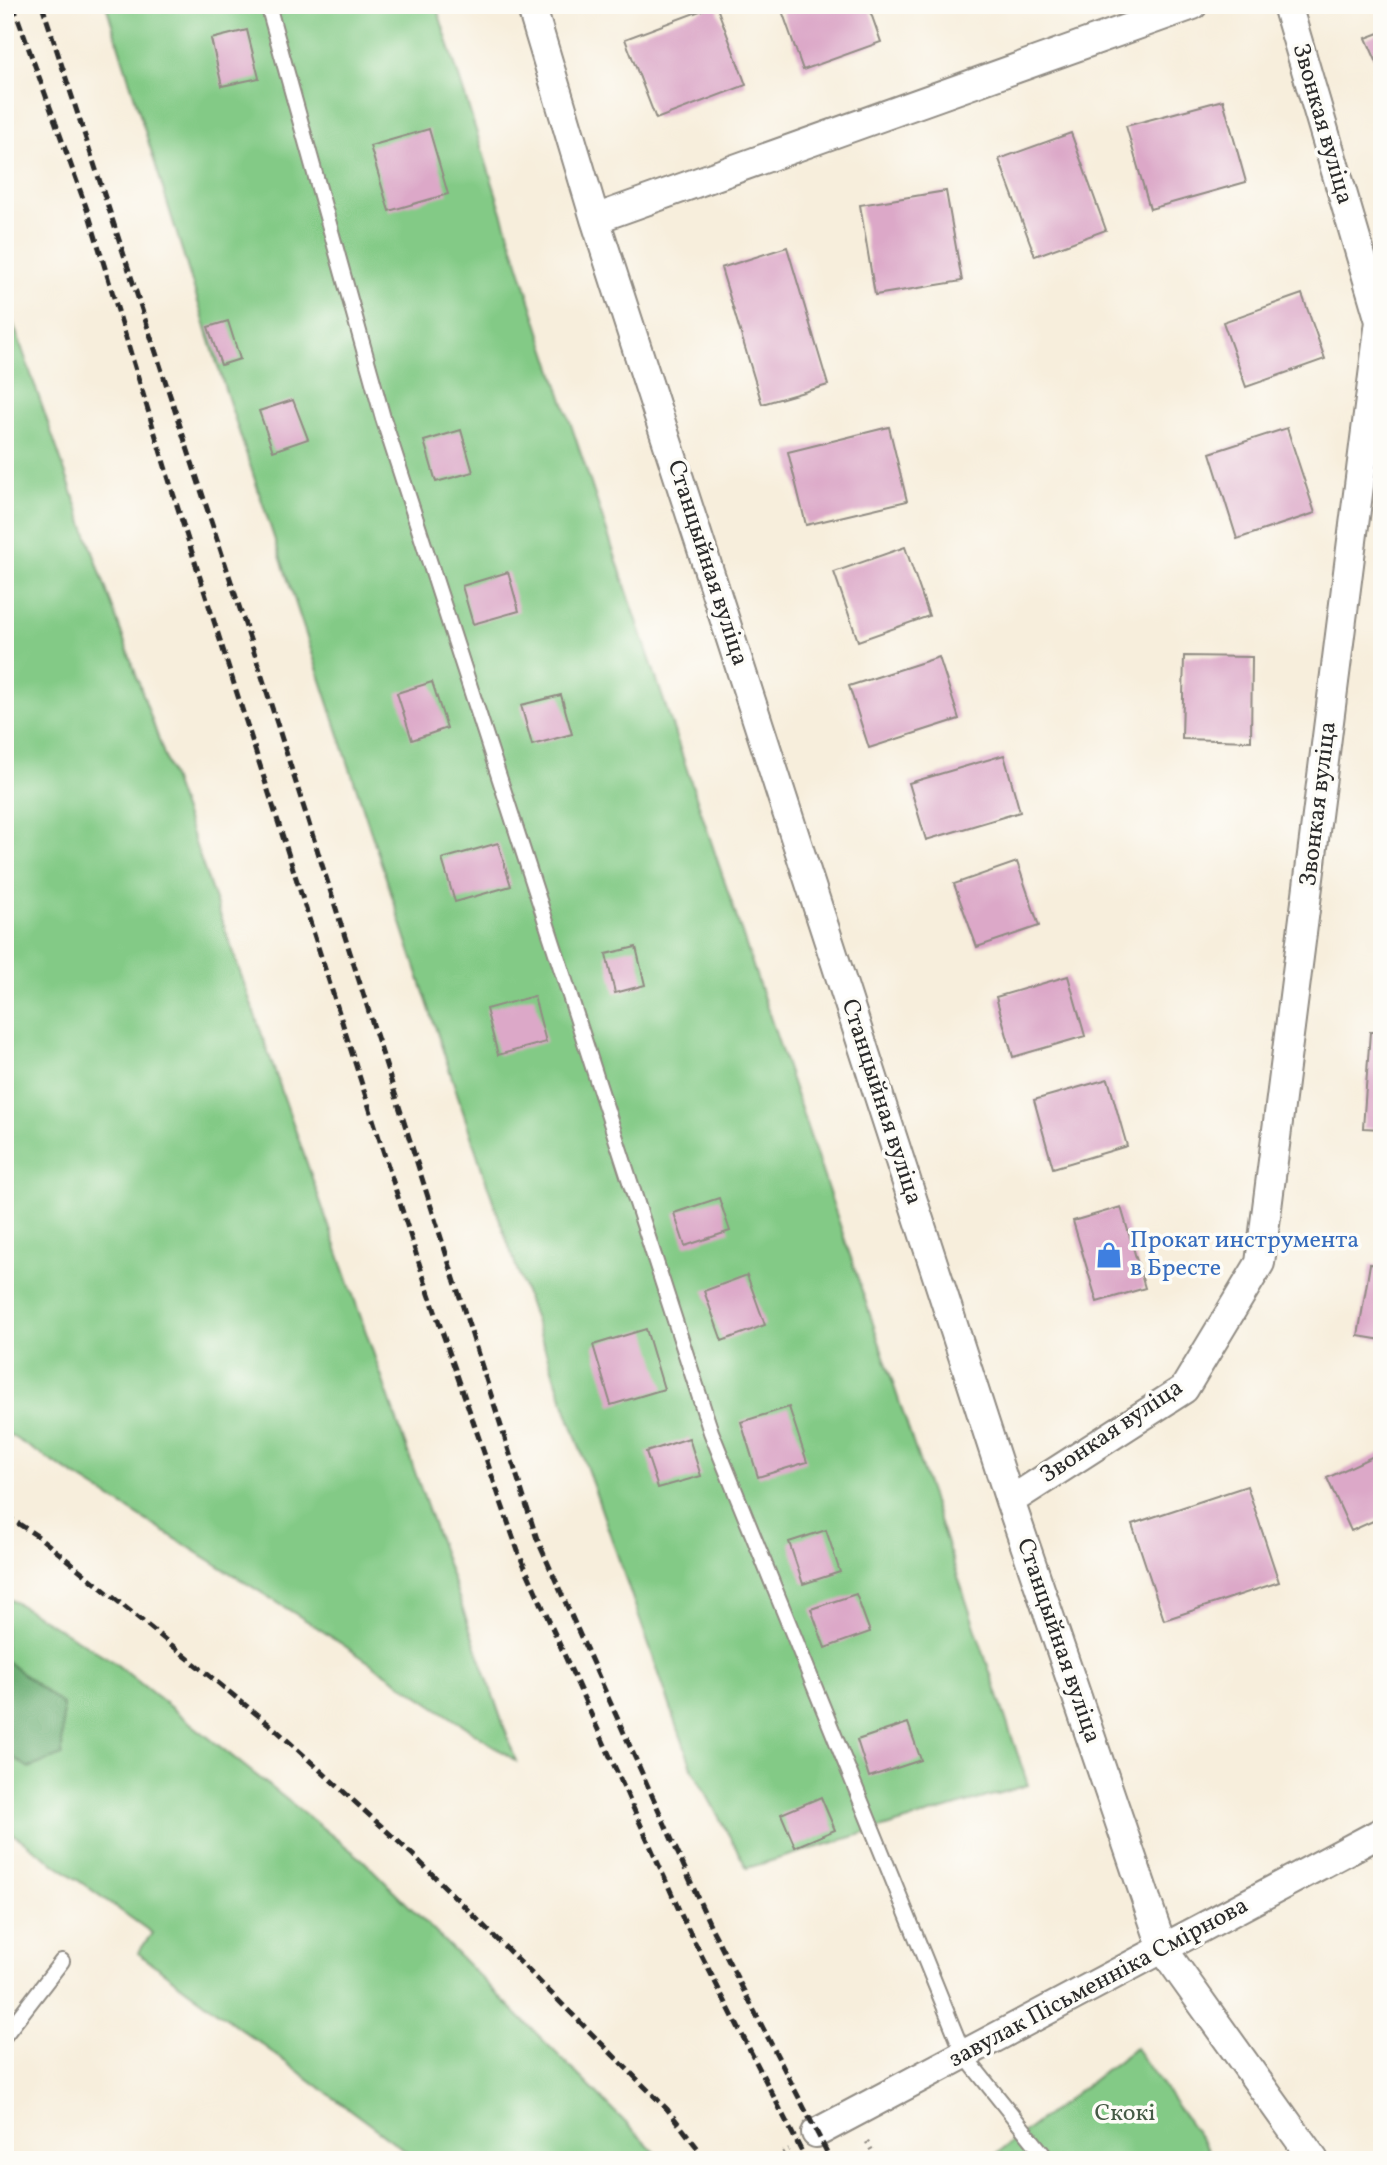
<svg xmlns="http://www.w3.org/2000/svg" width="1387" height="2165" font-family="Vollkorn,serif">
  <rect width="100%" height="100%" fill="#fdfcf7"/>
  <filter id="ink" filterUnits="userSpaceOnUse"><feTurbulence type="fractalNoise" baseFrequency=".0143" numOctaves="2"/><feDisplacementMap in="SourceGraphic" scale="14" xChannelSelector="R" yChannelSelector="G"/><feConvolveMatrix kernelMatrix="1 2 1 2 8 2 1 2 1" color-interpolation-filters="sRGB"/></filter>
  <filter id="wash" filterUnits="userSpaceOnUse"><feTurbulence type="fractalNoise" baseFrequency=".00686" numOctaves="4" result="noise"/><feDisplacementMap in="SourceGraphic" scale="28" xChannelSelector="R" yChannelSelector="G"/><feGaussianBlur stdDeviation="1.57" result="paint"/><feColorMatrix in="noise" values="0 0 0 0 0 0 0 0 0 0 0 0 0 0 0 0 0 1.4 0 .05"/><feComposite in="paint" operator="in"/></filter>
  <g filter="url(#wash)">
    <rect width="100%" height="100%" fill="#f7eedc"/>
    <path fill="#83ca86" stroke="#577a58" stroke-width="2" d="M106 5H436L543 341 1028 1785 747 1868 692 1768 484 1175 225 389Z
      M5 300 516 1761 318 1628 5 1432Z
      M5 1596 111 1660 363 1860 663 2160H418L138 1953 152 1933 5 1828Z
      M1135 2048 1216 2160H988Z"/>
    <path fill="#6aae73" stroke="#4a6c4f" stroke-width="2" d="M5 1660 63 1705 62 1755 29 1768 5 1752Z"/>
    <g id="blocks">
      <path fill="#dca8c8" d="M716 5 746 85 656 119 625 39Z
        M780 5H868L881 42 803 70Z
        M247 30 259 78 222 86 211 39Z
        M1382 32V74L1366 38Z
        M1223 100 1246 182 1150 209 1126 126Z
        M429 129 448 194 389 211 370 146Z
        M1071 133 1106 230 1035 256 999 159Z
        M946 191 962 281 875 295 860 205Z
        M787 247 828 385 762 404 721 268Z
        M1302 294 1325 359 1246 387 1223 322Z
        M228 321 240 359 221 365 208 327Z
        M293 400 308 439 273 451 259 411Z
        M889 427 907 501 806 525 788 452Z
        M1287 428 1315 513 1237 539 1210 453Z
        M461 430 473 472 436 482 424 441Z
        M905 547 929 616 858 641 834 572Z
        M508 572 519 611 473 624 462 586Z
        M1184 656 1252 657 1251 741 1182 739Z
        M939 657 959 719 869 748 849 686Z
        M432 682 447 728 412 740 397 693Z
        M561 695 572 734 532 745 521 705Z
        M1004 755 1020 812 926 840 909 783Z
        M498 843 511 886 455 902 442 859Z
        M1017 862 1039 926 977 947 954 884Z
        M636 947 645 985 615 993 606 954Z
        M1068 976 1085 1036 1013 1057 996 997Z
        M534 996 546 1042 498 1055 486 1009Z
        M1370 1032H1382V1129L1363 1128Z
        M1108 1079 1127 1146 1053 1168 1034 1100Z
        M719 1198 730 1231 685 1246 674 1213Z
        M1121 1207 1145 1288 1097 1302 1073 1221Z
        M1370 1264 1382 1266V1340L1358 1336Z
        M747 1275 765 1325 722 1341 704 1291Z
        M646 1329 664 1389 611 1405 593 1345Z
        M789 1407 807 1462 758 1477 741 1422Z
        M689 1438 701 1476 658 1488 646 1452Z
        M1382 1452V1517L1351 1531 1327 1478Z
        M1247 1486 1279 1582 1164 1620 1132 1524Z
        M826 1530 840 1572 803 1584 789 1542Z
        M856 1594 870 1632 825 1648 811 1609Z
        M908 1723 921 1760 869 1777 857 1740Z
        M821 1797 835 1830 795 1847 781 1814Z"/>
    </g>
  </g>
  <g filter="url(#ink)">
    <use href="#blocks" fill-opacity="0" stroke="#918c84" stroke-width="2"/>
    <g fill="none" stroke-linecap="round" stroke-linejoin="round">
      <g stroke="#918c84" stroke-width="18">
        <path id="lane" d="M268 5 383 418 711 1432 964 2055 1048 2160
          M5 2035 62 1961"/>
      </g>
      <g stroke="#918c84" stroke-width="32">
        <path id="street" d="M531 5 595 219 1010 1501 1163 1949 1314 2160
          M595 219 1193 5
          M1010 1501 1184 1389 1260 1263 1380 321 1287 5
          M816 2133 1382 1832"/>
      </g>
      <path stroke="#918c84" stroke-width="4.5" stroke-dasharray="2 5" stroke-linecap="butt" d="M867 2142 877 2160
        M770 2160 789 2150"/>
      <use href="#lane" stroke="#fff" stroke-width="14"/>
      <use href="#street" stroke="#fff" stroke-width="28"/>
      <path stroke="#2b2b2b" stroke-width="5" stroke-dasharray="10 5" stroke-linecap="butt" d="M13 5 89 215 173 493 427 1288 519 1554 684 1921 806 2160
        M42 5 259 667 537 1539 711 1927 831 2160
        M5 1515 39 1537 276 1730 413 1855 667 2109 707 2160"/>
    </g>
  </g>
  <defs>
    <g id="shop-bare" transform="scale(2.1)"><path d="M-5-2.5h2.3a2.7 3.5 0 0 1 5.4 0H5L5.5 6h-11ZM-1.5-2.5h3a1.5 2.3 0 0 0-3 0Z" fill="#3f7fe0" stroke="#fdfcf7" stroke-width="2.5" paint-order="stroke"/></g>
  </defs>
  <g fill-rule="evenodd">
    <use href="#shop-bare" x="1109" y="1255"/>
  </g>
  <g text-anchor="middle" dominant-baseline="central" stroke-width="7" stroke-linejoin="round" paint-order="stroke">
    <g font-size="24" fill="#2b2b2b" stroke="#fdfcf7">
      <text transform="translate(1322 124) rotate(74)">Звонкая вуліца</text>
      <text transform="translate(707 563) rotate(72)">Станцыйная вуліца</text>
      <text transform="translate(1319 804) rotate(-83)">Звонкая вуліца</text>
      <text transform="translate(881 1102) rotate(72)">Станцыйная вуліца</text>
      <text transform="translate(1112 1432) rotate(-34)">Звонкая вуліца</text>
      <text transform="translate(1058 1641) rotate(71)">Станцыйная вуліца</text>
      <text transform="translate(1099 1983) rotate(-28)">завулак Пісьменніка Смірнова</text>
    </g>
    <g font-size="24" fill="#366cbe" stroke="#fdfcf7" text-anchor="start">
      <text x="1130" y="1241">Прокат инструмента<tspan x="1130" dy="28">в Бресте</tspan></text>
    </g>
    <g font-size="24" fill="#455b46" stroke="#fdfcf7">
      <text x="1125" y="2114">Скокі</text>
    </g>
  </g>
  <rect width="1387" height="2165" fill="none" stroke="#fdfcf7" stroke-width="28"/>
</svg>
